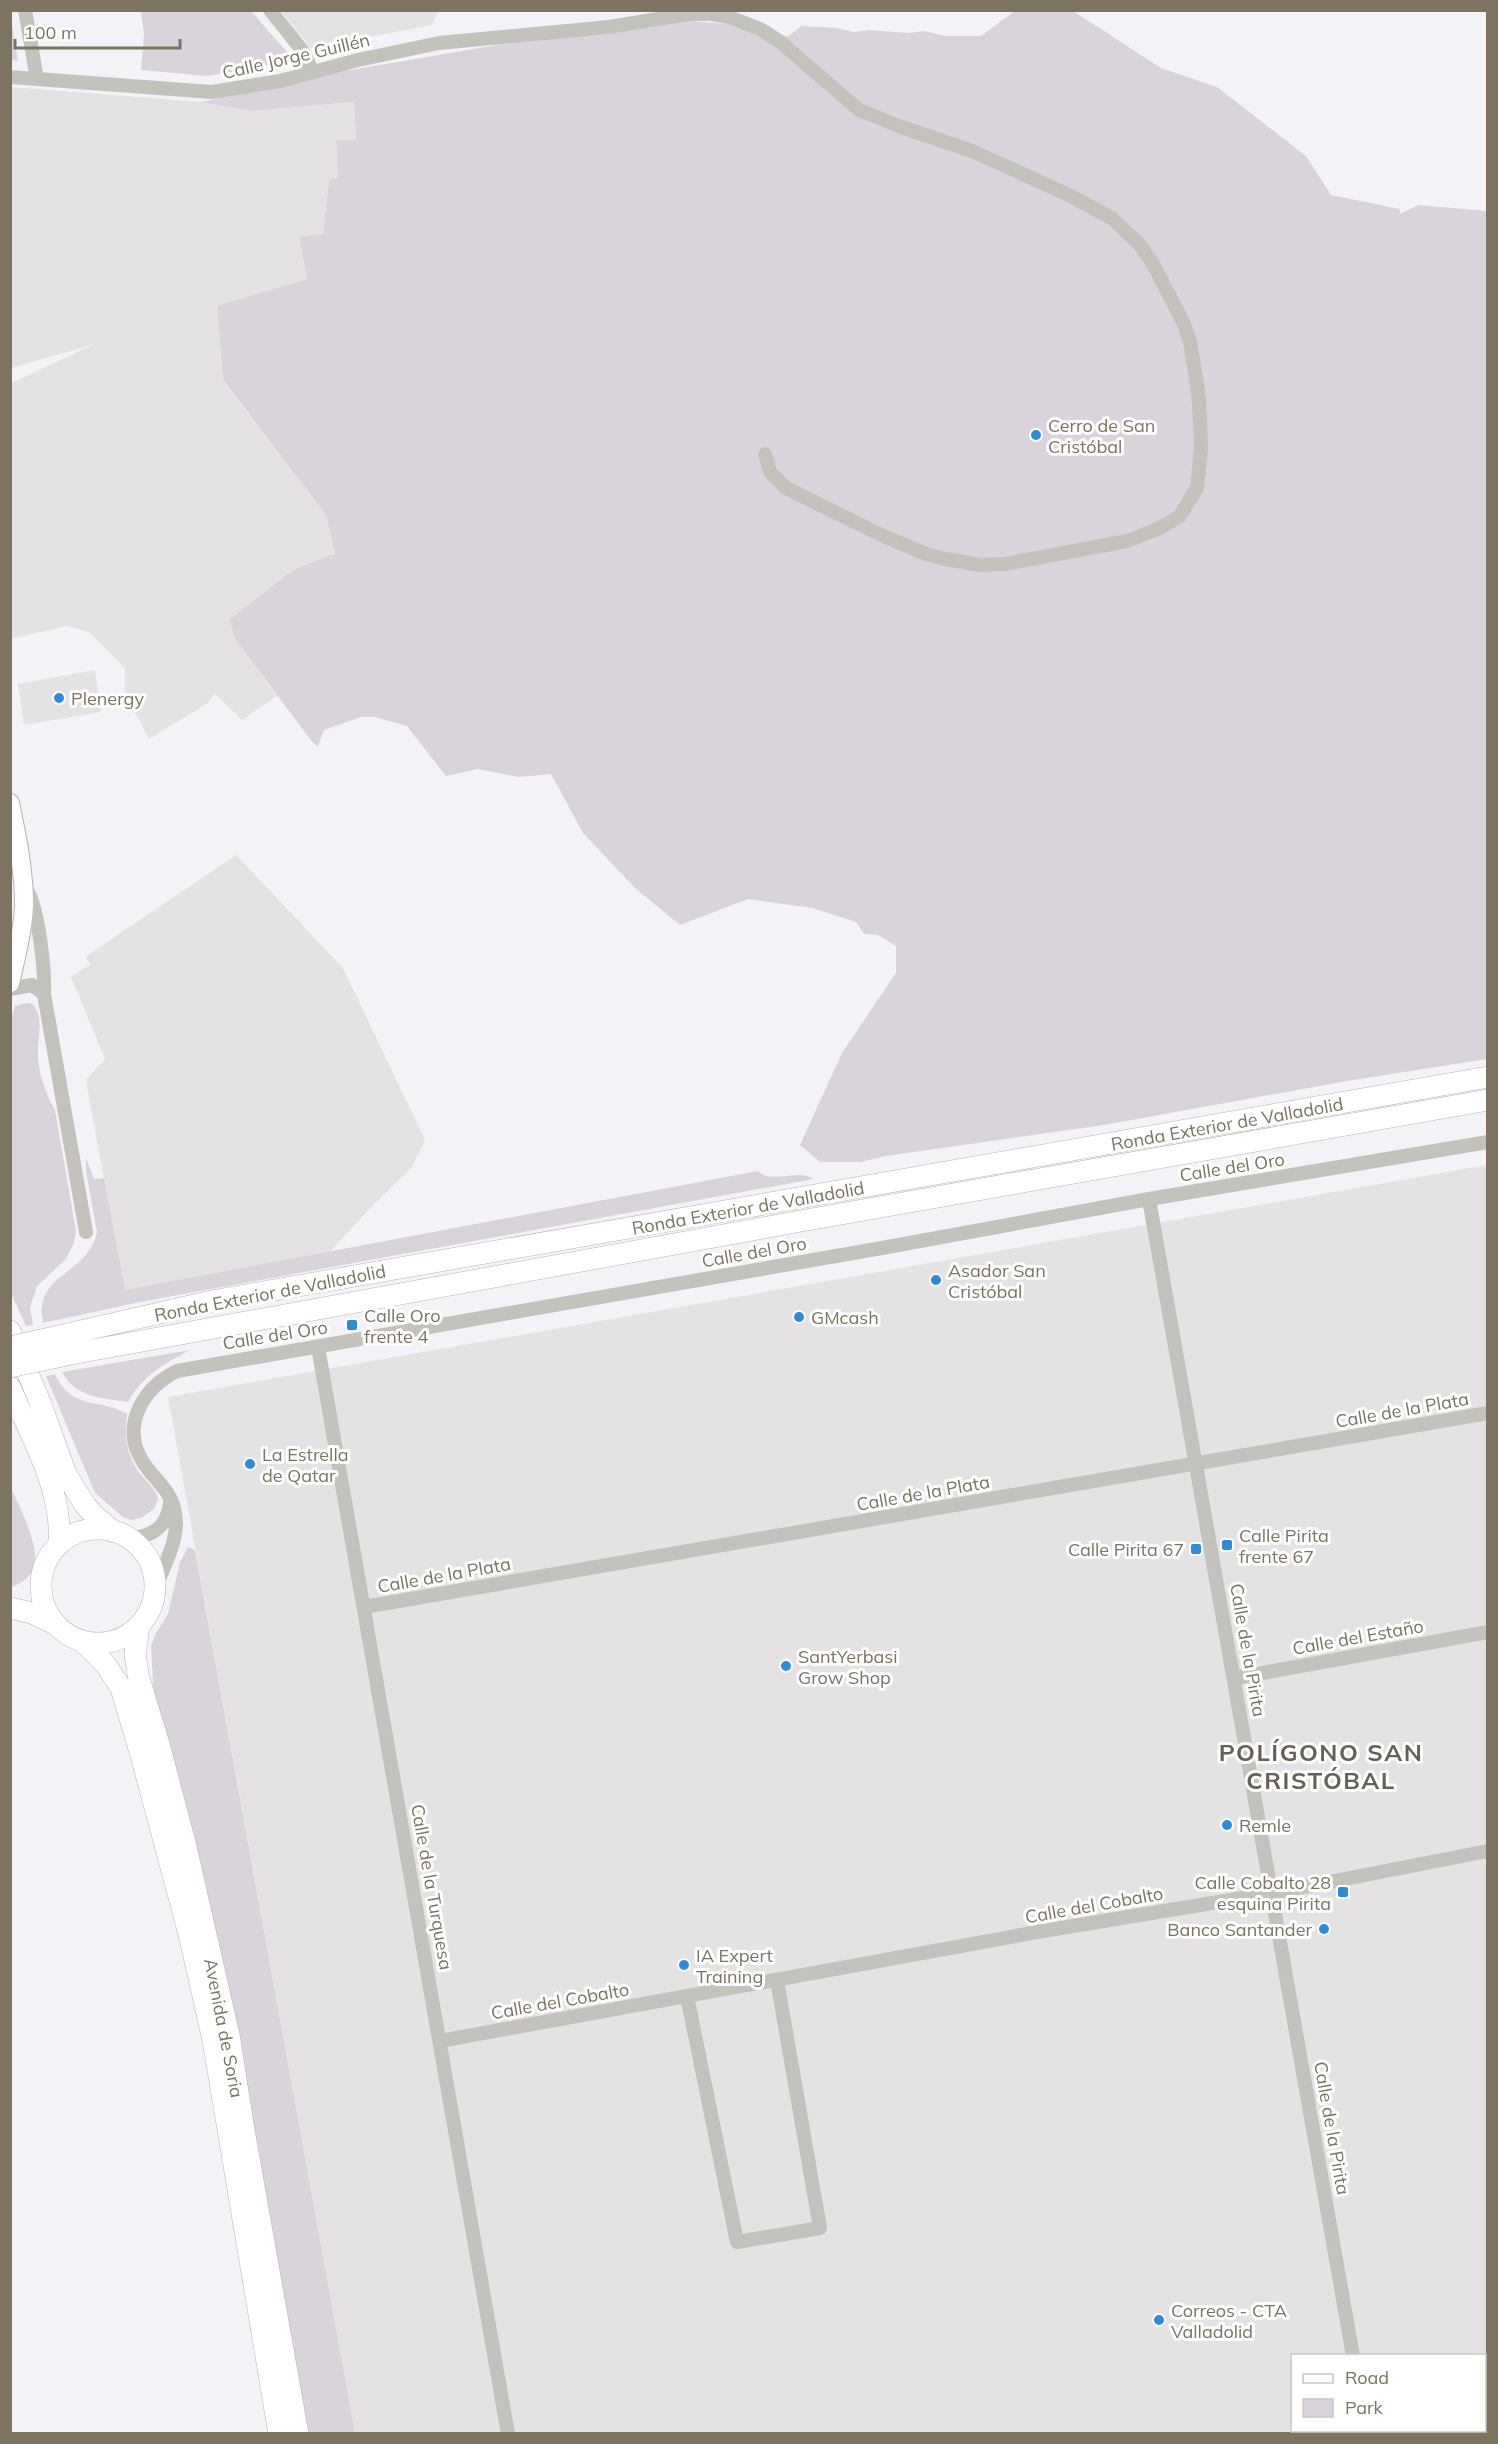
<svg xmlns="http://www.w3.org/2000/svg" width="1498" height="2444" font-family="Mulish,sans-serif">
  <rect width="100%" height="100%" fill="#f3f2f6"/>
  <path fill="#e4e2e3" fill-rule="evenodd" d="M281 11H438L432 25 311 48Z
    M11 87 201 102 252 111 354 102 356 141 336 140 338 178 329 179 323 234 299 238 307 279 217 307 223 381 326 515 335 555 295 569 235 639 277 696 242 720 215 694 208 703 149 739 125 693V668L89 632 66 626 11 639V383L95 344 11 368Z
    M95 670 101 712 24 725 18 684Z
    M236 855 343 968 425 1140 412 1167 370 1208 330 1252 124 1291 86 1080 105 1059 71 977 91 964 85 957Z
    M1487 1165V2433H355L168 1397ZM1292 2356H1484V2430H1292Z"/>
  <path fill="#dbd3dc" d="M141 11H251L287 52 288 57 284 61 269 65 208 76 141 70 144 34Z
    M1015 11H1073L1161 68 1217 87 1306 156 1331 195 1400 209V214L1418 205 1487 211V1059L1347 1081 1104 1125 886 1156 861 1162H820L800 1145 842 1053 896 973V946L878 935 864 934 856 922 812 908 748 899 680 925 635 888 583 833 551 774 519 777 478 769 446 776 407 726 375 717H361L324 730 318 746 313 743 235 639 230 619 295 569 335 554 326 515 223 380 217 306 307 279 299 237 323 234 329 179 338 178 336 140H356L354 102 252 111 201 102 333 73 514 42 609 34 689 21 729 24 762 37 789 36 801 26 836 28 854 32 869 30 908 33 924 31 946 36H981Z
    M11 18 18 61 11 60Z
    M26 1003 33 1004C44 1019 38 1034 38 1050 37 1071 45 1092 55 1110L76 1231 74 1243 66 1259 37 1286 30 1308 33 1325 26 1326 10 1291 11 1019 15 1006Z
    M86 1158 94 1179 104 1178 125 1290 758 1171C773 1185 797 1168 814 1179L140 1302 43 1323C33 1272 87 1277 97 1232L86 1171Z
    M190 1350C164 1364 143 1375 128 1402 102 1398 76 1398 62 1372Z
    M55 1374C72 1412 100 1397 127 1414 124 1437 127 1458 142 1476 148 1483 156 1490 158 1499L154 1509 141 1518 132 1520 124 1518 95 1493 46 1376Z
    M11 1488C20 1508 42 1549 33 1570 29 1579 18 1584 11 1588Z
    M188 1547 195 1550 355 2433H307L246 2082 154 1698 151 1646 156 1633 168 1614 180 1562Z"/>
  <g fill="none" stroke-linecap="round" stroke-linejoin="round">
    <g stroke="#b7b4ae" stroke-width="20">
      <path id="major" d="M10 803C17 836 24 870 24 905 23 931 16 957 10 983"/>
    </g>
    <g stroke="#b7b5b0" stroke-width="22">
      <path id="highway" d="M10 1331 40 1402 66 1474 85 1505 95 1516 114 1532
        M68 1334 212 1301 1488 1077
        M76 1353 801 1221 1488 1100
        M10 1387C31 1437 63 1489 59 1544
        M41 1586a57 57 0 1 1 114 0a57 57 0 1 1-114 0Z
        M10 1608 32 1613 55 1624
        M139 1626 135 1654 138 1675 159 1744 186 1847 229 2035 244 2130 298 2434
        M83 1642 106 1665 121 1688 140 1752 189 1934 213 2040 279 2434"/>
    </g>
    <path stroke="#c4c2bc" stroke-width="14" d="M25 10 37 79
      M270 10 302 50 313 72
      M10 77 212 92 280 81 358 60 439 43 609 27 689 14H711L729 17 760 29 779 41 859 110 904 128 972 151 1069 195 1113 219 1141 246 1153 264 1184 324 1190 342 1198 391 1200 420 1201 448 1197 488 1179 517 1158 529 1127 541 1005 564 980 565 945 559 926 554 879 534 786 488 770 472 765 454
      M27 890C39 911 45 970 44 994L86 1232
      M10 989 32 985 44 994
      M1149 1199 1353 2356
      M318 1347 508 2434
      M129 1539C152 1536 167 1528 170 1503
      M156 1587C165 1562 182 1535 174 1508 169 1489 153 1478 143 1462 120 1426 143 1388 177 1371L882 1248 1149 1199 1488 1142
      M364 1607 1488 1413
      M1235 1678 1488 1632
      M687 1996 737 2242 820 2228 777 1980
      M440 2041 1043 1931 1273 1893 1488 1851
      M1484 2414H1488
      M1365 2430V2434
      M1376 2434 1393 2430"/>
    <use href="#major" stroke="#fff" stroke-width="18"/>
    <use href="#highway" stroke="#fff" stroke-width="21"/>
    <g stroke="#b7b5b0" stroke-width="22" stroke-linecap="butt">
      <path id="highway-bridge" d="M10 1347 68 1334
        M10 1367 76 1353"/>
    </g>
    <use href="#highway-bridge" stroke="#fff" stroke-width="21"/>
  </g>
  <g fill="#2b8cdc" stroke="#fff" stroke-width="2">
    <circle cx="1036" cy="435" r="6"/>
    <circle cx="59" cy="698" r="6"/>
    <circle cx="936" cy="1280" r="6"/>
    <circle cx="799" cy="1317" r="6"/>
    <rect x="346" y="1319" width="12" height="12" rx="3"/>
    <circle cx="250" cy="1464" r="6"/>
    <rect x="1221" y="1539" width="12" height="12" rx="3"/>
    <rect x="1190" y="1543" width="12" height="12" rx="3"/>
    <circle cx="786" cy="1666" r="6"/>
    <circle cx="1227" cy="1825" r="6"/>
    <rect x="1337" y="1886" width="12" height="12" rx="3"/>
    <circle cx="1324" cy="1929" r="6"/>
    <circle cx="684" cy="1965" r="6"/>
    <circle cx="1159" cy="2320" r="6"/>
  </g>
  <g text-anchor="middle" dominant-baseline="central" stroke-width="6" stroke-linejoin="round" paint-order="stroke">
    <g font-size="18" fill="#7c7461" stroke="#fff">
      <text transform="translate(296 56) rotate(-13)">Calle Jorge Guillén</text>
      <text transform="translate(1227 1124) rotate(-10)">Ronda Exterior de Valladolid</text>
      <text transform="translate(1232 1167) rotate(-9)">Calle del Oro</text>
      <text transform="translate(748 1208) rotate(-10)">Ronda Exterior de Valladolid</text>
      <text transform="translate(754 1252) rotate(-10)">Calle del Oro</text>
      <text transform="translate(270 1293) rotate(-11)">Ronda Exterior de Valladolid</text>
      <text transform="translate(275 1335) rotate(-9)">Calle del Oro</text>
      <text transform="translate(1402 1410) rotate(-10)">Calle de la Plata</text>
      <text transform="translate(923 1493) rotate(-10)">Calle de la Plata</text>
      <text transform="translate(444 1575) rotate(-10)">Calle de la Plata</text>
      <text transform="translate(1358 1637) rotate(-10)">Calle del Estaño</text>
      <text transform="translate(1248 1650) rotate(80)">Calle de la Pirita</text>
      <text transform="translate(432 1887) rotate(80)">Calle de la Turquesa</text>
      <text transform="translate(1094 1905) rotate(-10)">Calle del Cobalto</text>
      <text transform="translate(560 2001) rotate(-10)">Calle del Cobalto</text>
      <text transform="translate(224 2028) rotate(79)">Avenida de Soria</text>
      <text transform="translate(1332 2128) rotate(80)">Calle de la Pirita</text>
    </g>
    <g font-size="18" fill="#7c7461" stroke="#fff" text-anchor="start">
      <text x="1048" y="425">Cerro de San<tspan x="1048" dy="21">Cristóbal</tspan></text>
      <text x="71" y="698">Plenergy</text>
      <text x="948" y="1270">Asador San<tspan x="948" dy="21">Cristóbal</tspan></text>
      <text x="364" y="1315">Calle Oro<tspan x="364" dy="21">frente 4</tspan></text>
      <text x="811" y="1317">GMcash</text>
      <text x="262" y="1454">La Estrella<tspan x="262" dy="21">de Qatar</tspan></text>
      <text x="1239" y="1535">Calle Pirita<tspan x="1239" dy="21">frente 67</tspan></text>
      <text x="1184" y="1549" text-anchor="end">Calle Pirita 67</text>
      <text x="798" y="1656">SantYerbasi<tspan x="798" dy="21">Grow Shop</tspan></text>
      <text x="1239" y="1825">Remle</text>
      <text x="1331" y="1882" text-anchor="end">Calle Cobalto 28<tspan x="1331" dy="21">esquina Pirita</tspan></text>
      <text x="1312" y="1929" text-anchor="end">Banco Santander</text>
      <text x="696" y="1955">IA Expert<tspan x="696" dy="21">Training</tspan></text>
      <text x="1171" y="2310">Correos - CTA<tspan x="1171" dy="21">Valladolid</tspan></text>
    </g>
    <g font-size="24" font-weight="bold" letter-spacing="1.5" fill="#676153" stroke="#fff">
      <text x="1321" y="1752">POLÍGONO SAN<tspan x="1321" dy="28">CRISTÓBAL</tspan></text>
    </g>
  </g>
  <rect width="1498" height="2444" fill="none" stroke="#7c7461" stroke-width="24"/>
  <rect x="1291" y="2354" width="195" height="78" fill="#ffffff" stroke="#cbc7c0" stroke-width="1.5"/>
  <rect x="1303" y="2374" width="30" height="9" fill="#ffffff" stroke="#cbc7c0" stroke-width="1.5"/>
  <text x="1345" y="2384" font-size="18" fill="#7c7461">Road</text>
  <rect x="1303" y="2399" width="30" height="18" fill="#dbd3dc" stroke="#cbc7c0" stroke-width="1.5"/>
  <text x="1345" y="2414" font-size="18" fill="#7c7461">Park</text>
  <path d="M15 39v9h165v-9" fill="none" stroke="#7c7461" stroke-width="3"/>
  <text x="24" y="39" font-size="18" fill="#7c7461" stroke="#ffffff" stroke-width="4.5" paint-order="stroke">100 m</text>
</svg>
